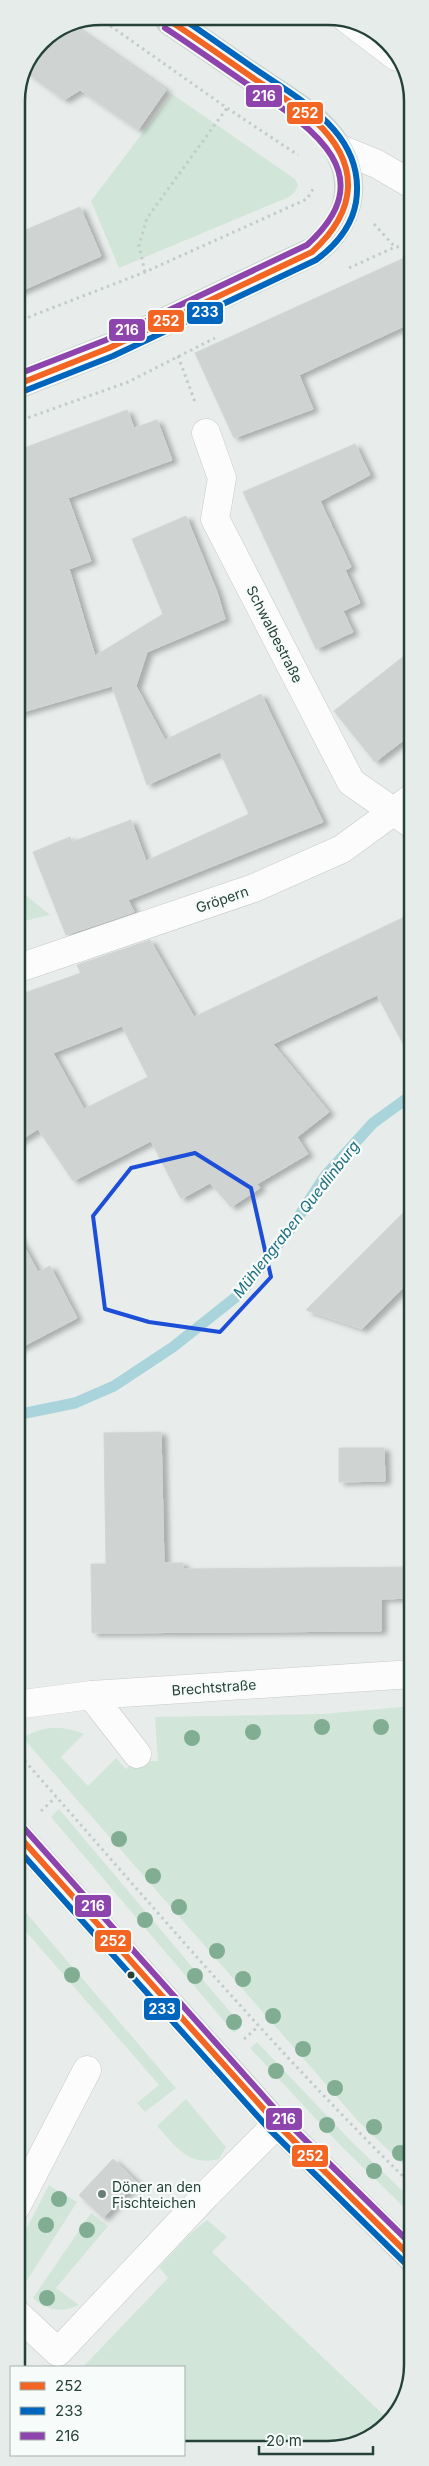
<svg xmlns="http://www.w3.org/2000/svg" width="429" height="2466" font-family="Inter,sans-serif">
  <defs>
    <filter id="shadow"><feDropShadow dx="5.5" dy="3" stdDeviation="2.5" flood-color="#0004"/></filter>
  </defs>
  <rect width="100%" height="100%" fill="#e8edeb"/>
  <path fill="#d1e6d8" d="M172 94 295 179 298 185 295 192 289 197 119 268 91 201Z
    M16 887 50 915 16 923Z
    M413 1706V2174L358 2121 23 1738C42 1725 63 1725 84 1734L61 1757 88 1786 116 1758 126 1769 137 1761H158L155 1717 322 1714Z
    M59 1809 242 2026 234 2033 51 1817Z
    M16 1901 176 2088 145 2112 137 2103 159 2085 16 1920Z
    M257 2042 350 2140 413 2201V2216L341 2146 250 2048Z
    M186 2099 226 2147 219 2159C189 2167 175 2146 157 2126Z
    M49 2185 77 2202 26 2282H17L16 2249Z
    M91 2213 108 2226 56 2288 79 2305C62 2313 48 2311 33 2298Z
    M207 2220 227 2237 212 2252 390 2421 388 2425 334 2450 184 2448V2367H83L168 2278 159 2267 190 2234Z"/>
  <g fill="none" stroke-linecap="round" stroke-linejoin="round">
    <path stroke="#a9d4db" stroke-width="11" d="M16 1415 75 1403 114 1386 173 1347 241 1293 292 1227 325 1176 373 1123 413 1094"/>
  </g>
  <path fill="#cfd4d2" stroke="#d1d6d4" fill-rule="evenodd" filter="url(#shadow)" d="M69 23 166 90 138 130 80 90 64 100 27 73 41 41Z
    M80 207 101 256 16 293V234Z
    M413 254V322L299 375 313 409 234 438 195 353Z
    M127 410 134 428 157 420 172 460 68 498 91 561 69 569 95 656 163 614 132 539 186 516 217 592 225 619 147 652 136 686 165 740 261 694 323 822 128 900 134 912 66 935 33 852 70 837 72 842 131 820 146 861 249 814 220 752 147 785 112 686 16 714V451Z
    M355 444 370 475 320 501 351 567 345 570 360 603 343 611 353 632 316 649 243 492Z
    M413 649V733L375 762 334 711Z
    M413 913V1062L377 995 273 1044 329 1112 297 1137 308 1154 257 1184 260 1188 231 1207 210 1183 181 1199 151 1141 73 1181 38 1129 16 1143V996L81 973 77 965 150 940 194 1017ZM122 1026 148 1077 84 1109 53 1053Z
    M413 1203V1278L362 1329 306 1310Z
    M16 1232 38 1272 50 1266 77 1318 16 1350Z
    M161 1432 164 1563H183V1569L413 1567V1598L381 1599V1631L92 1633 91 1564H106L104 1433Z
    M339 1448H384L385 1481 339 1482Z
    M113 2159 137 2182 103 2218 79 2195Z"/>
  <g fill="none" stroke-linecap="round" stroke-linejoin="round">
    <g stroke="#c5cac8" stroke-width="29">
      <path id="minor" d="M347 19 397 57
        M338 148 377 164 413 185
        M206 433 222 478 215 519 351 782 413 825
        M16 969 254 888 342 849 413 797
        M91 1695 137 1754
        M16 1705 91 1695 413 1674
        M16 2207 87 2070
        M16 2313 58 2352 206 2195 277 2124"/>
    </g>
    <g stroke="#c3ccc9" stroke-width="29">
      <path id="major" d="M16 385 109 348 312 252C360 216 360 164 317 123 299 106 275 93 255 79 227 60 199 40 170 21
        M16 1833 277 2124 413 2259"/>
    </g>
    <path stroke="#c3ccca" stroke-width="3" stroke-dasharray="2.5 4" stroke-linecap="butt" d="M105 22 227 108 298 155
      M374 224 395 247
      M349 268 395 247 413 246
      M145 272 139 246 147 218 227 108
      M16 322 145 272 307 199 313 189
      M178 356 195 402
      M16 422 128 382 215 338
      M16 1751C146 1898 272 2049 413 2186
      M41 1811 56 1797
      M244 2039 259 2026"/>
    <use href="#minor" stroke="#fcfcfc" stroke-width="28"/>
    <use href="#major" stroke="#cfd7d5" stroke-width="28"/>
    <g stroke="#f7fbf9" stroke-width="10">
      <path id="bus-1" d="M16 385 109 348 312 252C357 211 362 165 315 121 297 105 276 93 256 80 227 60 199 40 170 21
        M16 1833 277 2124 413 2259"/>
    </g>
    <g stroke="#f7fbf9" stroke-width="10">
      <path id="bus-2" d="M19 393 113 356 316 260C335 246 352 226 356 202 366 137 307 104 261 73 236 56 211 38 186 21
        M16 1847 270 2130 407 2265"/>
    </g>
    <g stroke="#f7fbf9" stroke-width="10">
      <path id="bus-3" d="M16 375 106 340 307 245C386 174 309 126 250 86 222 67 194 47 165 28
        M23 1827 283 2118 413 2246"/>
    </g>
    <use href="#bus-1" stroke="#f26522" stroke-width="6"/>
    <use href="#bus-2" stroke="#0065bd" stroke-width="6"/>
    <use href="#bus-3" stroke="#8e44ad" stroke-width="6"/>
  </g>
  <g fill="#81ae93">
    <circle cx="322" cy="1727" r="8"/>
    <circle cx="381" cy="1727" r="8"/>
    <circle cx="253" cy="1732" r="8"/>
    <circle cx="192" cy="1738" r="8"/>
    <circle cx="119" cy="1839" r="8"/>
    <circle cx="153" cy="1876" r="8"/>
    <circle cx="179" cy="1907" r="8"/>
    <circle cx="145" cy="1920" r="8"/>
    <circle cx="217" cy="1951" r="8"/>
    <circle cx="72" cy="1975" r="8"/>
    <circle cx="195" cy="1976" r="8"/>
    <circle cx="243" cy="1979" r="8"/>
    <circle cx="273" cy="2016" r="8"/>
    <circle cx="234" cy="2022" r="8"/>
    <circle cx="303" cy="2049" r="8"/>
    <circle cx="276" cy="2071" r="8"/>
    <circle cx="335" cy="2088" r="8"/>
    <circle cx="327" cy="2125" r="8"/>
    <circle cx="374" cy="2127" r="8"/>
    <circle cx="400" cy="2153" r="8"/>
    <circle cx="374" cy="2171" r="8"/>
    <circle cx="59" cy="2199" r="8"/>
    <circle cx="46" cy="2225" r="8"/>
    <circle cx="87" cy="2230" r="8"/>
    <circle cx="47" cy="2298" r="8"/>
  </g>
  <path fill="none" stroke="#1d4ed8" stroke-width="4" stroke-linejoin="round" d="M195 1153 251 1188 271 1277 220 1332 149 1322 105 1309 93 1216 131 1168Z"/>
  <circle fill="#24423a" stroke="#f7fbf9" stroke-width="2" cx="131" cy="1975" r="4.5"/>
  <circle fill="#697e78" stroke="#f7fbf9" stroke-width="2" cx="102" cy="2194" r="5"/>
  <g text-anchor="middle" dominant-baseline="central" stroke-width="4.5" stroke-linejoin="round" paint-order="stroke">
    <g font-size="14" fill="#24423a" stroke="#f7fbf9">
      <text transform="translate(275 634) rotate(63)">Schwalbestraße</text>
      <text transform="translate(222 899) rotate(-19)">Gröpern</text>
      <text transform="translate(214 1687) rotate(-4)">Brechtstraße</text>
    </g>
    <g font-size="14" fill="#24423a" stroke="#f7fbf9" text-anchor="start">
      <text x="112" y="2186">Döner an den<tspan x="112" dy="16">Fischteichen</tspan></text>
    </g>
    <g font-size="15" font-style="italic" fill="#1c6f80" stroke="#f7fbf9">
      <text transform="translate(296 1219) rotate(-52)">Mühlengraben Quedlinburg</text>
    </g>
  </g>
  <path d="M0 0H429V2466H0ZM101 25H328A76 76 0 0 1 404 101V2365A76 76 0 0 1 328 2441H101A76 76 0 0 1 25 2365V101A76 76 0 0 1 101 25Z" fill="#e6ecea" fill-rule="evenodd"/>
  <path fill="none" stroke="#24423a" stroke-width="2.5" d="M101 25H328A76 76 0 0 1 404 101V2365A76 76 0 0 1 328 2441H101A76 76 0 0 1 25 2365V101A76 76 0 0 1 101 25Z"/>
  <g stroke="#f7fbf9" stroke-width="2">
    <rect x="245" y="84" width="38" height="24" rx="5" fill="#8e44ad"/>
    <rect x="286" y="101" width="38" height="24" rx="5" fill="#f26522"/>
    <rect x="186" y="301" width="38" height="24" rx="5" fill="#0065bd"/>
    <rect x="147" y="309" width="38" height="24" rx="5" fill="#f26522"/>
    <rect x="108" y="318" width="38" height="24" rx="5" fill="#8e44ad"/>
    <rect x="74" y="1894" width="38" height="24" rx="5" fill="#8e44ad"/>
    <rect x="94" y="1929" width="38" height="24" rx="5" fill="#f26522"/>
    <rect x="143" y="1997" width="38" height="24" rx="5" fill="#0065bd"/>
    <rect x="265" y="2107" width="38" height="24" rx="5" fill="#8e44ad"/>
    <rect x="291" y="2144" width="38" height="24" rx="5" fill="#f26522"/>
  </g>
  <g font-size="14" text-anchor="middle" font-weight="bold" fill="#fff">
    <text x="264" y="101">216</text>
    <text x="305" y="118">252</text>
    <text x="205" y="317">233</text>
    <text x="166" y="326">252</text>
    <text x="127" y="335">216</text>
    <text x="93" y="1911">216</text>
    <text x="113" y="1946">252</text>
    <text x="162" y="2014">233</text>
    <text x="284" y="2124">216</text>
    <text x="310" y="2161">252</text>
  </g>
  <rect x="10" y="2366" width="175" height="90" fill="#f7fbf9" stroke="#a3b1ad"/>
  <rect x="20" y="2382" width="25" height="8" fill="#f26522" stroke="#a3b1ad"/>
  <text x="55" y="2391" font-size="15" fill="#24423a">252</text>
  <rect x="20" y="2407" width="25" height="8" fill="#0065bd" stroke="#a3b1ad"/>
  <text x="55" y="2416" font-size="15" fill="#24423a">233</text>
  <rect x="20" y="2432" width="25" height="8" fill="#8e44ad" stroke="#a3b1ad"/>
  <text x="55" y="2441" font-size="15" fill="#24423a">216</text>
  <path d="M259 2446v8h114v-8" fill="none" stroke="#24423a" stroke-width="2.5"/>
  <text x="266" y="2446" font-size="15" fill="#24423a" stroke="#f7fbf9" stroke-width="4" paint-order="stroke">20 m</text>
</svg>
